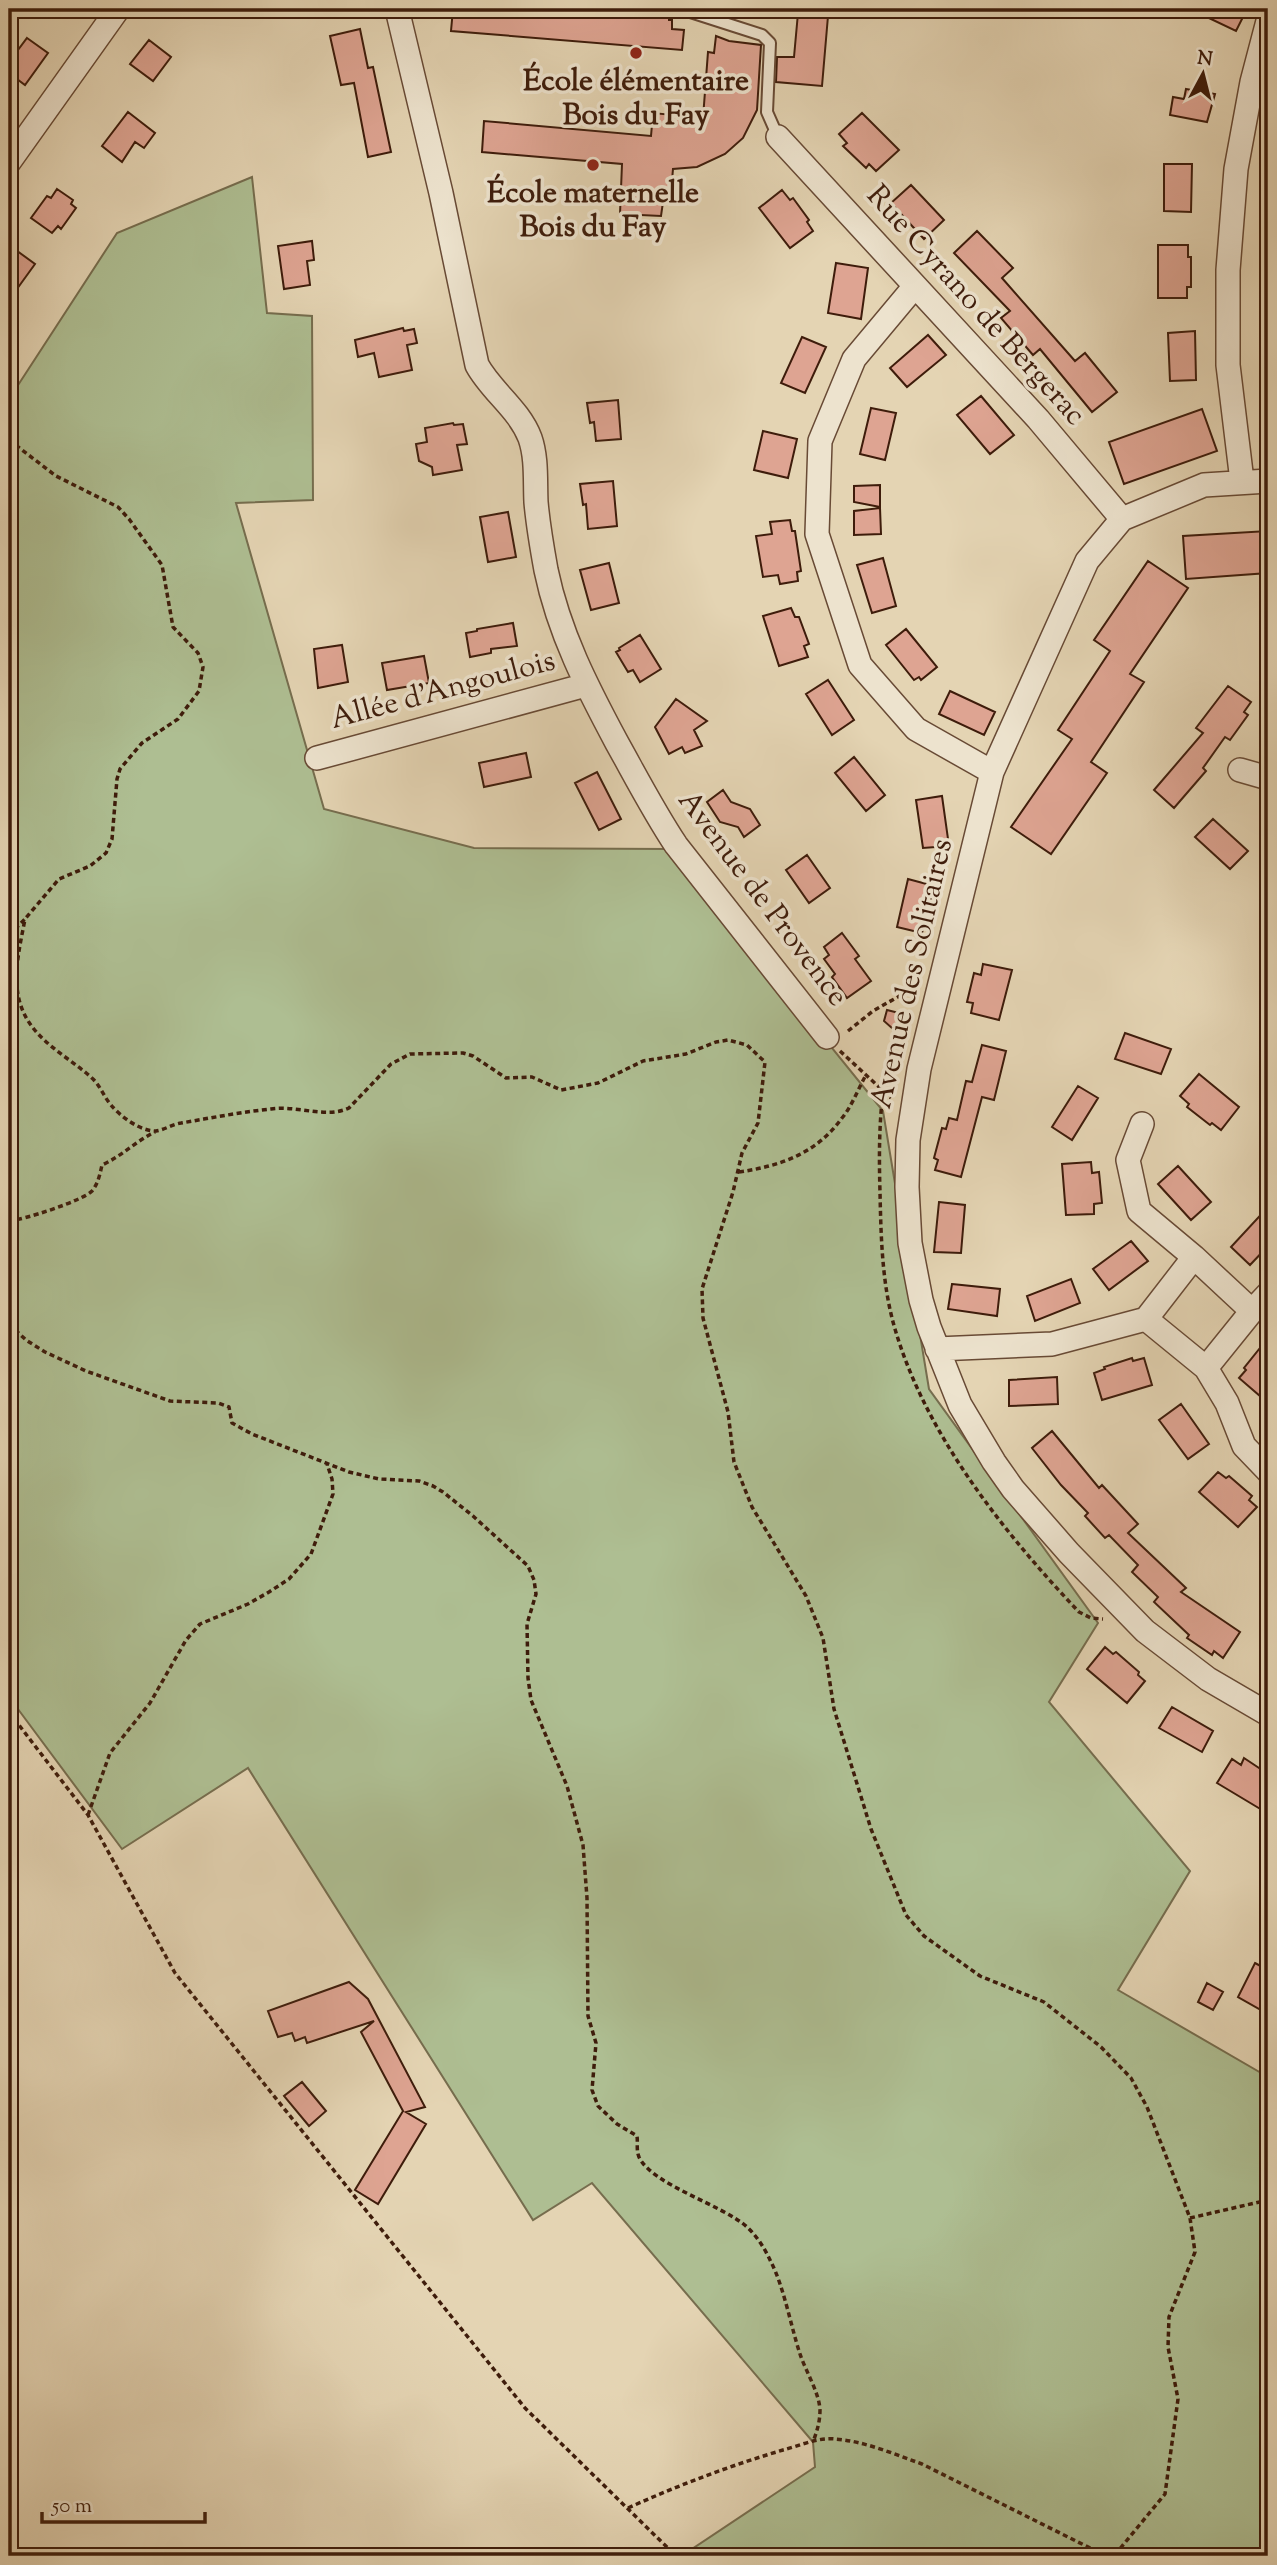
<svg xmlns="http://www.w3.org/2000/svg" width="1277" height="2565" font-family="'Sorts Mill Goudy',serif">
  <rect width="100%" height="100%" fill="#e4d4b3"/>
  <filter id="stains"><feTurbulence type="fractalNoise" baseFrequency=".00286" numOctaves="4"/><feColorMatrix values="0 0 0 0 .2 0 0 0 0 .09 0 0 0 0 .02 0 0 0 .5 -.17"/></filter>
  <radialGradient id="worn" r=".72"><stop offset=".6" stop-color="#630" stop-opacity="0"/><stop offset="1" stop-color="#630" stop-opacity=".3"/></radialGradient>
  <path fill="#aebe92" stroke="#766d4e" stroke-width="2" d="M252 177 267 313 312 316 313 500 236 503 324 809 474 848 671 849 883 1111 929 1389 1098 1623 1049 1702 1190 1871 1118 1990 1268 2077V2556H689L686 2553 815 2467 813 2442 592 2183 533 2220 248 1768 122 1849 9 1697V399L117 233Z"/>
  <path fill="#dea492" stroke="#3e1c0b" stroke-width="2" d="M453 9H619V11L669 16V20H672V29L684 30 682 50 451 31Z
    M1190 9H1230L1244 15 1236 31Z
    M798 13 828 16 822 86 776 82 777 57H794Z
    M360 29 368 68 373 67 391 152 368 157 354 83 341 85 330 36Z
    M716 36 729 41 761 45 757 110 743 138 725 154 697 167 673 169 670 203 663 202 661 216 620 214 622 164 482 152 484 121 651 136 653 113 703 118 708 52 714 53Z
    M27 38 48 53 25 85 9 73V62Z
    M149 40 171 57 153 81 130 64Z
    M1186 89 1215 94 1207 122 1170 115 1173 97 1184 99Z
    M128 112 155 133 144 148 135 142 122 162 102 146Z
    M862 113 899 150 876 171 869 164 866 168 843 146 847 143 839 134Z
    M1164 164H1192L1191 212 1164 211Z
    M911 185 944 220 924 239 891 203Z
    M57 189 73 200 71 204 76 208 61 229 58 226 52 233 31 218 47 196 51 198Z
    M782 190 790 200 793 198 809 220 807 222 813 231 790 248 759 208Z
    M977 231 1013 268 1002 278 1075 361 1085 353 1117 392 1092 412 1040 349 1033 355 1001 318 1010 311 954 253Z
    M312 241 314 260 307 261 310 285 284 289 278 246Z
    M9 245 35 264 9 300Z
    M1158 245H1188V257H1191V287H1187V298H1158Z
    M836 263 868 268 861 319 828 313Z
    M403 328 404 331 414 329 417 343 407 345 412 370 379 377 374 353 358 357 355 340Z
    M1195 331 1196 380 1170 381 1168 333Z
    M928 335 946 355 907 387 890 368Z
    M802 337 826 347 805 393 781 383Z
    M981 396 1014 435 990 454 957 415Z
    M618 400 621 439 596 441 594 422 590 423 587 403Z
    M871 408 896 413 885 460 860 454Z
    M1202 409 1217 451 1124 484 1109 442Z
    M453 423 454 425 463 424 467 444 457 445 462 470 433 475 432 467 419 461 416 444 427 442 425 428Z
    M763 431 797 439 788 478 754 470Z
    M613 481 617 526 588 529 586 504 583 505 580 484Z
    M880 485V507L854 502V486Z
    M880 508 881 534 854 535V511Z
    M508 512 516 557 488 562 480 517Z
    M790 520 792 531H795L801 571 797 572 798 581 780 584 778 575 763 577 756 536 772 534 770 522Z
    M1268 531V573L1186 579 1183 536Z
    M883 558 896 606 872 613 857 565Z
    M1148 561 1188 588 1130 674 1144 682 1091 762 1107 773 1051 854 1011 827 1072 739 1058 730 1110 651 1094 640Z
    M609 563 619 603 591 610 580 570Z
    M791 608 795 617H799L809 644 804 646 808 657 779 666 763 616Z
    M513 623 517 646 491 649V653L470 657 466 633 477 631V629Z
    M906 629 937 667 921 680 919 677 914 680 886 645Z
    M640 635 661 669 640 682 633 670 628 672 616 652 620 650 619 648Z
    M342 645 348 682 318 688 314 649Z
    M424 656 429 683 387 690 382 663Z
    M828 680 854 720 832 735 806 694Z
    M1228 686 1251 702 1244 712 1248 715 1230 740 1225 737 1203 768 1206 771 1174 808 1154 790 1203 733 1196 728Z
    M950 691 995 712 984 735 939 714Z
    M676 699 707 721 694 730 702 746 685 753 682 747 669 754 655 727Z
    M526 753 531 777 484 787 479 763Z
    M854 757 885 795 866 811 835 773Z
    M597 772 621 819 599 830 575 783Z
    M723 790 731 802 750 809 760 825 744 837 738 827 720 822 707 802Z
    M942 796 949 846 923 848 916 800Z
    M1213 819 1248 851 1230 869 1195 837Z
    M807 855 830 888 809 903 786 870Z
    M908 879 934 886 922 933 897 927Z
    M842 933 859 956 855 959 871 981 847 998 832 977 835 974 824 959 829 955 824 947Z
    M983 964 1012 970 999 1020 971 1013 973 1003 967 1002 974 973 981 975Z
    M887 1010 911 1016 899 1028 893 1029 884 1021Z
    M1125 1033 1171 1049 1161 1074 1115 1059Z
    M982 1045 1006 1051 994 1100 982 1097 961 1177 935 1170 938 1160 934 1158 942 1128 946 1129 949 1118 957 1120 966 1081 972 1082Z
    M1199 1074 1239 1107 1221 1130 1212 1123 1210 1125 1187 1107 1189 1104 1180 1096Z
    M1078 1086 1098 1098 1072 1140 1052 1127Z
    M1091 1162 1092 1173 1099 1172 1102 1203 1094 1204V1214L1066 1215 1062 1164Z
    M1178 1166 1211 1202 1191 1220 1158 1184Z
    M939 1202 965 1205 961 1253 934 1252Z
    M1268 1207V1246L1250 1265 1231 1247Z
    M1131 1241 1148 1261 1109 1290 1093 1269Z
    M1071 1279 1080 1303 1035 1321 1027 1296Z
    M952 1284 1000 1289 997 1316 948 1309Z
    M1268 1338V1387L1260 1396 1239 1378 1246 1370 1244 1368Z
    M1132 1358 1133 1361 1144 1358 1152 1385 1102 1400 1094 1373 1105 1369 1104 1367Z
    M1057 1377 1058 1404 1009 1406V1380Z
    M1181 1404 1209 1444 1188 1459 1159 1420Z
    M1052 1431 1099 1488 1102 1485 1138 1524 1128 1533 1186 1588 1181 1592 1240 1632 1223 1658 1214 1651 1212 1655 1187 1638 1189 1635 1154 1602 1158 1597 1132 1572 1138 1565 1109 1535 1105 1538 1085 1516 1088 1513 1061 1485 1032 1448Z
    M1218 1472 1226 1478 1229 1476 1252 1496 1249 1500 1257 1507 1238 1527 1199 1492Z
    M1105 1647 1113 1654 1116 1652 1139 1672 1138 1675 1145 1681 1127 1703 1087 1669Z
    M1172 1707 1213 1731 1202 1752 1159 1728Z
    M1244 1758 1268 1774V1801L1262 1810 1217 1783 1232 1759 1241 1765Z
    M1255 1963 1268 1970V2014L1238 1997Z
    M349 1982 368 1999 425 2107 406 2112 426 2124 378 2204 355 2190 403 2111 361 2032 374 2021 307 2043 305 2037 295 2041 292 2033 278 2037 268 2011Z
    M1207 1983 1223 1992 1213 2010 1198 2002Z
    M302 2082 326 2111 309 2126 284 2096Z"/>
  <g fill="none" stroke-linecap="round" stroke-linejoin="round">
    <g stroke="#684a35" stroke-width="14">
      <path id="lane" d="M681 9 762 35 770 43 767 112 778 137"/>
    </g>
    <g stroke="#684a35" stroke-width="26">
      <path id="street" d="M397 9 441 193 477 365C491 391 519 409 530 438 537 458 535 481 536 502 538 525 542 548 546 570 559 633 587 687 617 743 636 777 654 812 676 845L827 1037
        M778 137 1038 419 1122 519
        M9 162 118 9
        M915 286 854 359 820 441 817 534 860 665 916 729 992 772
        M1242 481 1228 365V270L1236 169 1252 82 1268 21
        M1268 481 1204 485 1122 519 1087 561 992 772 919 1069 908 1140 907 1187 910 1243 921 1300 929 1327 960 1405 994 1462 1013 1489 1069 1553 1145 1631 1208 1679 1268 1714
        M317 758 586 685
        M1240 770 1268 778
        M1142 1124 1128 1160 1139 1211 1194 1257
        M1146 1319 1206 1368 1252 1311
        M937 1349 1052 1344 1146 1319 1194 1257 1252 1311 1268 1294
        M1206 1368 1227 1403 1244 1446 1268 1471"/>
    </g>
    <path stroke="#3e1c0b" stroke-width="3.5" stroke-dasharray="5 3.5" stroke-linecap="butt" d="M9 440 56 476 118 507 129 519 162 565 173 627 198 653 203 667 199 691 178 719 142 743 120 769 117 779 112 839 106 853 90 866 59 879 25 919
      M9 935 25 919C20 946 12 976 20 1003 31 1040 67 1055 93 1079 101 1087 104 1097 111 1105 121 1117 140 1131 156 1131 164 1130 173 1124 181 1123 211 1118 241 1112 271 1109 298 1105 325 1119 349 1108L391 1064 410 1054 463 1053 473 1056 506 1078 532 1077 561 1090 598 1083 643 1061 686 1054 716 1042 728 1040 747 1045 765 1062 758 1123 742 1153 733 1192 702 1289 703 1318 728 1412 734 1462 752 1507 806 1596 823 1638 834 1709 871 1829 906 1915 924 1936 980 1976 1044 2002 1101 2047 1131 2078 1147 2107 1190 2218 1195 2252 1169 2317 1168 2347 1178 2399 1165 2494 1114 2556
      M848 1031 873 1011 917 986
      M840 1051 891 1098
      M883 1092C879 1125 879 1158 880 1192 881 1238 882 1285 895 1329 926 1435 1004 1533 1079 1612L1091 1618 1103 1619
      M739 1172C780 1166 816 1154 842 1118 852 1106 858 1089 866 1075
      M9 1221C23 1220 82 1201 92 1191 98 1184 100 1174 102 1165 122 1156 136 1141 155 1132
      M9 1324 26 1340 45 1352 86 1371 170 1401 218 1403 229 1407 232 1423 252 1434 349 1472 379 1479 419 1481 433 1486 443 1492 473 1516 528 1566 534 1580 536 1594 527 1624 528 1678 531 1700 567 1786 583 1845 587 1898 588 2016 596 2043 592 2090 598 2106 617 2124 637 2136C638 2143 636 2150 639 2157 652 2185 723 2205 747 2227 757 2236 765 2249 771 2262 784 2287 791 2327 800 2354 806 2372 819 2392 820 2410 820 2422 817 2431 813 2442
      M9 1712 88 1815 175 1973 525 2408 676 2556
      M88 1815 110 1753 150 1703 186 1640 200 1624 248 1604 269 1592 289 1579 311 1554 333 1494 332 1479 327 1464
      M1190 2218 1268 2200
      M628 2508C679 2485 729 2466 783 2450 799 2446 818 2437 835 2439 864 2441 894 2454 922 2464L1106 2556"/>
    <use href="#lane" stroke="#ede3ce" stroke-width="10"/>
    <use href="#street" stroke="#ede3ce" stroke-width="23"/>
  </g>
  <g fill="#8f2418" stroke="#ede3ce" stroke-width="2.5">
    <circle cx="636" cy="53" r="7"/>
    <circle cx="593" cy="165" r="7"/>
  </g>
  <g text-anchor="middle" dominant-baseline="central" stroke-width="7" stroke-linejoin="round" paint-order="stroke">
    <g font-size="30" font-weight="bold" fill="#3e1c0b" stroke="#ede3ce">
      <text x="636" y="82">École élémentaire<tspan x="636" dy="34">Bois du Fay</tspan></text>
      <text x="593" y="194">École maternelle<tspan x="593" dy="34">Bois du Fay</tspan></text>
    </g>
    <g font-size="30" fill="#3e1c0b" stroke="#ede3ce">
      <text transform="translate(975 306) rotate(48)">Rue Cyrano de Bergerac</text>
      <text transform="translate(443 691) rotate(-15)">Allée d'Angoulois</text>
      <text transform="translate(762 899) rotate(53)">Avenue de Provence</text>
      <text transform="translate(913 974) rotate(-77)">Avenue des Solitaires</text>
    </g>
  </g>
  <rect width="1277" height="2565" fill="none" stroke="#e4d4b3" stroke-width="35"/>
  <rect x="10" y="10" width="1256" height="2544" fill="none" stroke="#3e1c0b" stroke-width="3.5"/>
  <rect x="18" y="18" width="1242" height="2530" fill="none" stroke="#3e1c0b" stroke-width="2"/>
  <g transform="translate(1203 74) rotate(7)" stroke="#ede3ce" stroke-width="5" paint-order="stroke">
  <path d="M0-5L12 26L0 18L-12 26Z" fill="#3e1c0b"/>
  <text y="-10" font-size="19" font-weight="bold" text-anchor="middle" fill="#3e1c0b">N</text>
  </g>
  <path d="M42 2512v10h163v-10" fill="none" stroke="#3e1c0b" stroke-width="3.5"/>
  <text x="52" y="2512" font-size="21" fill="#3e1c0b" stroke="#ede3ce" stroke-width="5" paint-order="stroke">50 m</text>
  <rect width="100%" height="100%" filter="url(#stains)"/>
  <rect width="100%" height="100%" fill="url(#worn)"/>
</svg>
